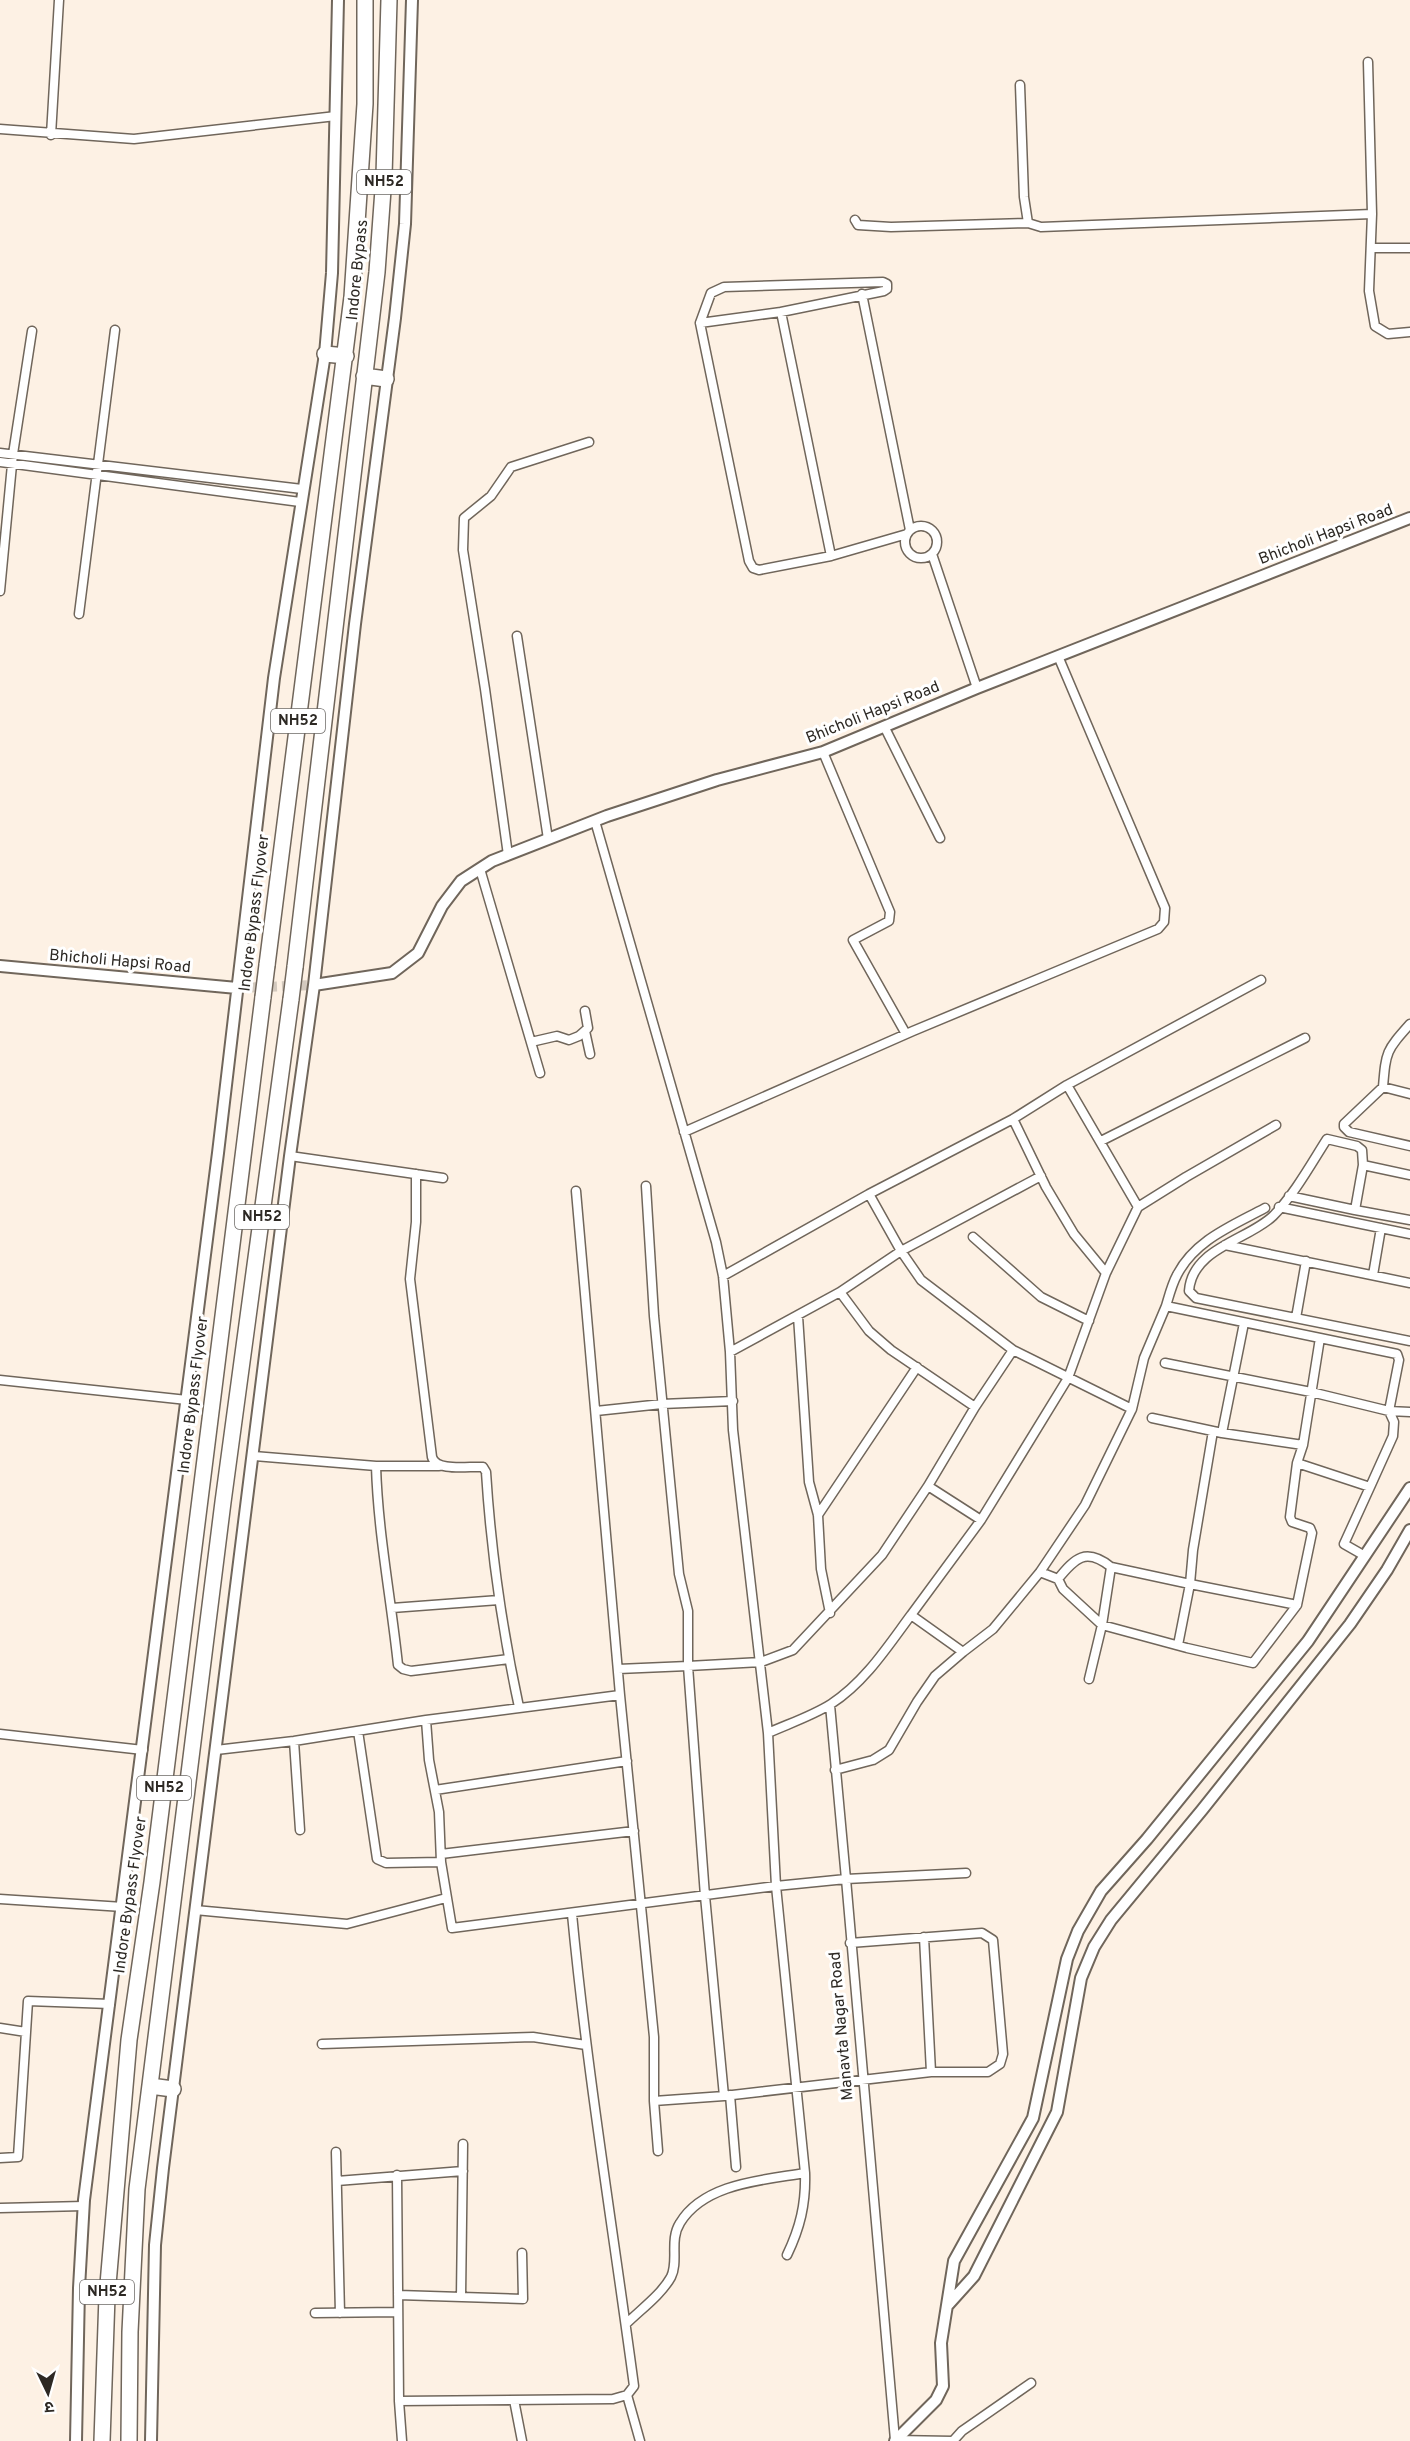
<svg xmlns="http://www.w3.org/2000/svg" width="1410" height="2441" font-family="Overpass,'Noto Sans Devanagari',sans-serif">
  <rect width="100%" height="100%" fill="#fdf1e4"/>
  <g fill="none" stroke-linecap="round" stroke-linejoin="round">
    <path stroke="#d3c9be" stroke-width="10" stroke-dasharray="10 5" stroke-linecap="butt" d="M237 988 314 985"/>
    <g stroke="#70665b" stroke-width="11">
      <path id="minor" d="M1368 62 1372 214 1369 291 1375 326 1388 334 1410 332
        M1020 85 1024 197 1028 223 1041 227 1372 214
        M0 129 134 139 336 116
        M51 135 59 0
        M855 220 858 225 891 227 1028 223
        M1371 248H1410
        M862 294 910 530
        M781 312 831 556
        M700 323 711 293 724 287 883 282 887 284V289L884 291 781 312 700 323 749 561 753 568 759 570 831 556 907 534
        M0 453 302 489
        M0 462 300 502
        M905 542a16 16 0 1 1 32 0a16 16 0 1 1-32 0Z
        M932 554 977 688
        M0 591 13 454 32 331
        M79 614 115 330
        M517 636 548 839
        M884 726 940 838
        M823 752 890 912 889 921 853 940 906 1034
        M595 821 716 1242 723 1276 730 1352 840 1292 869 1331 891 1350 975 1407 1013 1350 1132 1409 1085 1505 1040 1572 993 1629 963 1652 911 1615C888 1646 865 1682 831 1704 812 1716 788 1724 768 1733L733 1430 730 1352
        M508 855 485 689 463 550 464 518 491 496 511 467 589 442
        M480 869 540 1073
        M585 1031 590 1054
        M531 1042 557 1036 569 1040 579 1036 588 1028 585 1011
        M1067 1085 1138 1207 1186 1177 1276 1125
        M1383 1087C1386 1051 1386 1051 1410 1024
        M1410 1094 1383 1087 1344 1124V1127L1349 1132 1410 1146
        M684 1132 913 1031 1158 929 1164 922 1165 908 1058 656
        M1101 1141 1305 1038
        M290 1156 443 1178
        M1363 1165 1362 1150 1357 1146 1327 1139C1311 1164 1294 1195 1273 1216 1248 1240 1192 1248 1189 1291L1196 1298 1410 1341
        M416 1174V1222L410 1279 432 1457C436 1472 469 1466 483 1467L486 1472C491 1551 502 1629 519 1707
        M576 1191 620 1695 654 2037V2101L724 2096
        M869 1194 1013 1119
        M1289 1196 1355 1210 1363 1165 1410 1175
        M1279 1207 1410 1234
        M1355 1210 1410 1220
        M973 1237 1041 1297 1089 1321
        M1225 1245 1410 1283
        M1106 1273 1138 1207
        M1373 1275 1381 1228
        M723 1276 869 1194 901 1251 1041 1176
        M840 1292 901 1251 921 1280 1013 1350
        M1166 1306C1169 1296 1172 1284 1177 1275 1195 1240 1232 1226 1265 1208
        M798 1316 809 1482 818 1515 821 1569 830 1613
        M1296 1318 1306 1261
        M1165 1363 1311 1392 1389 1411 1410 1412
        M0 1380 187 1400
        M1132 1409 1144 1358 1166 1306 1320 1338 1303 1445 1222 1433 1152 1418
        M596 1411 662 1404 733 1401
        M1213 1431 1193 1550 1190 1584 1297 1605 1312 1533 1310 1528 1292 1522 1290 1517 1297 1463
        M1222 1433 1244 1323
        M1303 1445 1297 1463 1370 1487 1393 1436 1394 1422 1389 1411 1399 1360 1397 1354 1320 1338
        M253 1456 376 1466H439
        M376 1466C378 1533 391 1598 398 1665L403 1669 411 1671 509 1659
        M818 1515 917 1367
        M981 1520 1068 1378 1106 1273 1074 1234 1046 1187 1013 1119 1067 1085 1261 980
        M1365 1556 1344 1544 1370 1487
        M1040 1572 1058 1579C1075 1558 1086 1547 1111 1567L1190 1584 1178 1645
        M1058 1579 1063 1589 1102 1625 1187 1648 1253 1663 1297 1605
        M392 1608 499 1600
        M911 1615 981 1520 928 1486
        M618 1669 688 1666V1611L679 1574 654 1316 646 1186
        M1089 1679 1102 1625 1111 1567
        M830 1705 846 1879 966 1873
        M426 1720 429 1760 439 1812 441 1862 452 1928 776 1886 768 1733
        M358 1731 377 1859 386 1863 441 1862
        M0 1734 143 1750
        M294 1741 300 1830
        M216 1750 294 1741 426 1720 620 1695
        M835 1770 873 1760 889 1750 917 1702 935 1676 963 1652
        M435 1790 627 1761
        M441 1854 634 1831
        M0 1899 123 1907
        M195 1910 347 1924 446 1898
        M924 1937 931 2072
        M850 1943 982 1933 993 1940 1003 2054 1000 2064 988 2072H931L724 2096 705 1896 688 1666 761 1662 793 1650 882 1555 928 1486 975 1407
        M0 2028 26 2032
        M322 2044 533 2037 586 2045
        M730 2095 736 2167
        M654 2101 658 2151
        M336 2152 340 2313
        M0 2158 18 2157 28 2001 110 2004
        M397 2175 399 2401 402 2441
        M337 2181 463 2171
        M0 2208 84 2206
        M787 2255C800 2228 806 2204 805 2173L776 1886 846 1879 895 2440 953 2441 962 2431 1031 2383
        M398 2295 523 2299 522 2253
        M461 2297 463 2144
        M315 2313 398 2312
        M626 2324C640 2310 661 2295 671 2277 679 2261 669 2240 680 2223 704 2183 764 2180 805 2173
        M627 2395 640 2441
        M514 2400 522 2441
        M399 2401 613 2399 627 2395 634 2386C613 2229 587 2072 572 1914"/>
    </g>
    <g stroke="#70665b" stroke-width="14">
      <path id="tertiary" d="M0 966 237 988
        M314 985 392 973 418 953 442 906 461 881 492 861 607 816 717 780 823 752 977 688 1410 518
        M947 2306 974 2276 1057 2112 1081 1978 1094 1947 1111 1920 1202 1810 1350 1624 1387 1570 1410 1530
        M76 2441 79 2288 84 2200 218 1153 274 678 325 354 332 273 338 0
        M151 2441 155 2245 163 2168 290 1156 314 985 355 624 395 318 405 224 412 0
        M895 2441 936 2400 943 2386 941 2343 954 2261 1033 2118 1067 1959 1078 1931 1101 1891 1147 1839 1308 1641 1410 1488"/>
    </g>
    <g stroke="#70665b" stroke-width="18">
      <path id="trunk" d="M325 354 346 356
        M364 376 386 379
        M267 965 352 297 365 104V0
        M295 967 377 272 384 176 389 0
        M150 2086 173 2089
        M102 2441 107 2296 129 2040 152 1882 263 997
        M129 2441 130 2332 137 2189 223 1502 291 999"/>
    </g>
    <use href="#minor" stroke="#fff" stroke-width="8"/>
    <use href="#tertiary" stroke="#fff" stroke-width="10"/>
    <use href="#trunk" stroke="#fff" stroke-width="15"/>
    <g stroke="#70665b" stroke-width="18" stroke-linecap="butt">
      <path id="trunk-bridge" d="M263 997 267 965
        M291 999 295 967"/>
    </g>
    <use href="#trunk-bridge" stroke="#fff" stroke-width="15"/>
  </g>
  <g text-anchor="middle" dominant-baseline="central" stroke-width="6" stroke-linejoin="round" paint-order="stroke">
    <g fill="#fff" stroke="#6c6966" stroke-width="1.5">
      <rect x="357" y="170" width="54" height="24" rx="4.5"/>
      <rect x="271" y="709" width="54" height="24" rx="4.5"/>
      <rect x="235" y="1205" width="54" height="24" rx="4.5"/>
      <rect x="137" y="1776" width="54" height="24" rx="4.5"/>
      <rect x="80" y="2280" width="54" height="24" rx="4.5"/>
    </g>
    <g font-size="15" font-weight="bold" fill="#2d2924">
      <text x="384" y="182">NH52</text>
      <text x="298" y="721">NH52</text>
      <text x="262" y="1217">NH52</text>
      <text x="164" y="1788">NH52</text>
      <text x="107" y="2292">NH52</text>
    </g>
    <g font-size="16" fill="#2d2924" stroke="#fff">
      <text transform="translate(358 270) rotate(-84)">Indore Bypass</text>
      <text transform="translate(1326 535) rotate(-21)">Bhicholi Hapsi Road</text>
      <text transform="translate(873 713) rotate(-22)">Bhicholi Hapsi Road</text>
      <text transform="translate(255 913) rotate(-83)">Indore Bypass Flyover</text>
      <text transform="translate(120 962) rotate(5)">Bhicholi Hapsi Road</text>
      <text transform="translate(194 1395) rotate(-83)">Indore Bypass Flyover</text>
      <text transform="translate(131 1895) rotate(-82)">Indore Bypass Flyover</text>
      <text transform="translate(842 2026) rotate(-95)">Manavta Nagar Road</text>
    </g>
  </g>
  <g transform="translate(48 2393) rotate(175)" stroke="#ffffff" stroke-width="4.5" paint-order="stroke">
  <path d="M0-4.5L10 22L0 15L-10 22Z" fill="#2d2924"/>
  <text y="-9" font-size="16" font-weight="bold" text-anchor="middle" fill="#2d2924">उ</text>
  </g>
</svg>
